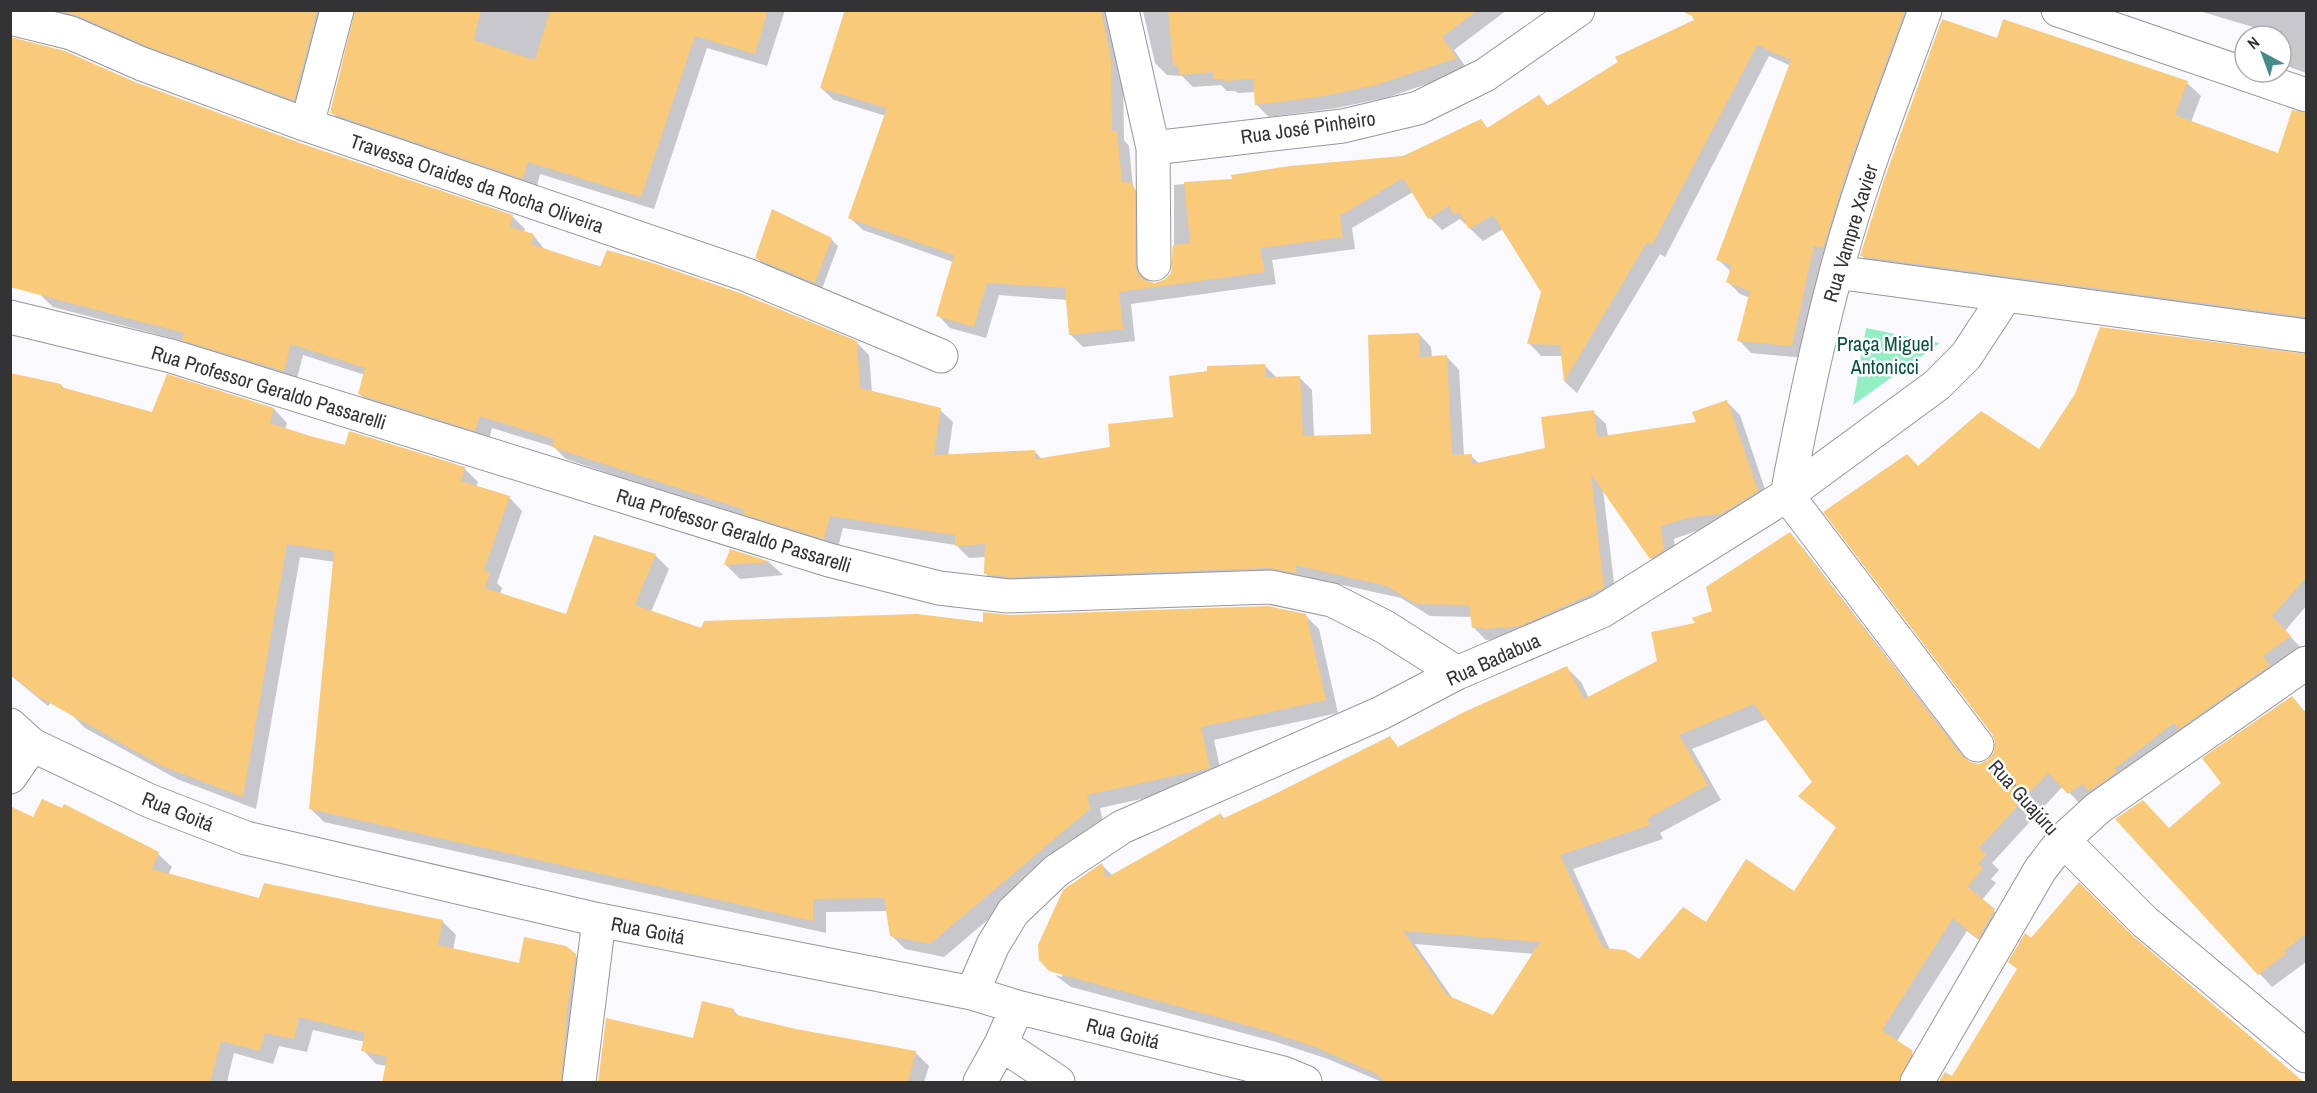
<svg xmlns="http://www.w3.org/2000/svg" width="2317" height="1093" font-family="'Archivo Narrow',sans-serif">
  <rect width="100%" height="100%" fill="#faf9fe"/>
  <path fill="#92efc4" d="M1866 328 1940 343 1853 405Z"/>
  <path fill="#0003" fill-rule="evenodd" d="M10 10H336L307 112Z
    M357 10H785L767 66 707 48 654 209 540 174 536 191 344 125 331 112Z
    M845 10H1105L1116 21 1123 72 1124 140 1129 146 1133 187 1144 198 1147 278 1149 283 1155 284 1165 281 1171 274 1174 265V185L1233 180 1404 157 1481 121 1488 129 1539 97 1549 107 1696 20 1692 10H1908L1804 358 1751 353 1739 340 1750 298 1740 294 1728 282 1731 272 1718 259 1791 66 1769 56 1665 257 1660 254 1577 393 1565 382 1562 356H1541L1529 343 1542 291 1503 229 1483 241 1460 219 1442 230 1430 218 1413 192 1352 228 1355 249 1272 260 1276 284 1131 304 1135 341 1083 347 1070 334 1068 300 999 295 986 338 950 328 938 315 953 262 863 230 850 218 886 116 834 100 821 88Z
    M1507 10 1454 50 1468 70 1389 97 1337 108 1269 117 1256 104 1255 92 1238 93 1235 91H1227L1221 85 1193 87 1182 76 1167 75 1155 63 1143 11Z
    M2196 10H2306V73L2281 64V36H2251L2253 27Z
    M10 37 64 52 135 83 300 144 512 216 525 229 524 233 533 235 545 250 856 342 869 355 872 392 940 410 953 422 948 456 1034 451 1042 459 1112 449 1175 418 1264 365 1277 378 1299 377 1312 390 1314 437 1373 435 1419 334 1431 347 1432 358 1447 357 1459 370 1464 456H1471L1480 464 1547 449 1593 412 1606 424 1608 437 1698 424 1727 402 1740 415 1770 504 1674 539 1676 563 1664 571 1651 558 1603 489 1616 600 1533 638 1486 640 1473 627 1472 617 1430 616 1401 598 1306 577 1308 585 999 587 986 574V557L969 558 956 545 843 528 837 551 566 459 554 447 492 428 488 443 373 407 360 394 365 375 303 355 296 383 196 352 186 342 53 307 10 266Z
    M1998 40 2187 83 2201 96 2191 122 2279 155 2306 146V328L1875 269 1862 256Z
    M831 239 838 246 822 289 764 265 757 258Z
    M2306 356V606L2285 631 2304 651 2083 807 2063 786 1992 863 1999 870 1991 879 1996 883 1982 900 2009 925 1993 951 1967 931 1897 1041 1926 1066 1917 1082H1382L1328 1059 1273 1041 1071 987 1055 975 1062 977 1102 865 1113 876 1221 815 1225 819 1389 738 1399 748 1567 668 1581 682 1589 698 1659 661 1714 612 1789 534 1803 548 1969 763 1979 765 1989 761 1996 752 1997 742 1918 468 2040 451ZM1767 719 1814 782 1800 796 1837 828 1794 893 1706 924 1639 961 1610 950 1573 869 1663 839 1660 833 1721 800 1692 749ZM1415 944 1535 954 1494 1017 1453 999Z
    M10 375 61 385 65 389 153 414 274 409 287 423 285 429 346 447 464 468 478 482 476 487 509 497 522 511 497 583 502 588 500 594 567 616 655 555 669 569 651 612 702 630 984 624 1009 616 1305 615 1319 629 1338 713 1214 740 1223 781 1100 808 1103 822 944 957 905 949 891 935 887 911 826 912V933L324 822 311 809 335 562 300 557 256 809 177 779 85 728 72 715 91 652 48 706 10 675Z
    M731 551 770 563 783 575 740 579 726 565Z
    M2292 697 2306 713V962L2272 987 2259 973 2169 830 2223 783Z
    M34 818 158 854 172 867 168 875 260 900 442 921 456 935 453 950 520 964 575 955 589 969 575 1082H383L387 1066 376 1064 363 1050 365 1042 313 1030 307 1052 279 1046 273 1064 234 1053 227 1082H10Z
    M2132 937 2303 1082 1952 1078 2018 970 2031 940Z
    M733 1010 740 1017 796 1030 915 1052 929 1066 924 1082H599L694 1040Z"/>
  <path fill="#f8ca79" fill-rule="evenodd" d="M58 10H317L294 100 149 47 79 16Z
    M355 10H481L474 40 535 60 550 10H768L755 54 695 36 641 197 528 162 523 179 330 113Z
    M845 10H1101L1111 60 1112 131H1117L1122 182 1132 183 1135 189V265L1138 274 1144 280 1154 283 1164 280 1171 273 1173 245 1190 243 1184 182 1232 179 1231 175 1290 166 1403 156 1481 119 1487 128 1539 95 1547 106 1618 62 1615 57 1694 20 1692 16 1680 10H1905L1848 167 1823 248 1814 246 1792 346 1737 341 1750 291 1726 282 1732 265 1716 260 1791 60 1757 45 1652 245 1647 242 1564 382 1560 345 1527 344 1541 292 1493 215 1469 229 1459 212 1454 215 1449 206 1428 219 1403 178 1340 216 1343 237 1260 248 1265 272 1119 292 1123 329 1069 335 1065 288 987 283 974 327 936 316 954 255 848 218 887 108 820 88Z
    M1168 10H1478L1442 37 1457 58 1376 85 1324 96 1255 105 1253 79 1224 81V79H1213V72L1179 75 1178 65H1173Z
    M1942 19 1997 38 2003 19 2188 81 2175 115 2278 153 2292 110 2307 113V317L1860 256 1884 180Z
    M10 37 65 51 135 82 300 143 513 215 510 227 534 234 531 244 600 267 607 250 653 263 740 293 857 341 860 388 941 408 934 455 1035 450V459L1110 447 1108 424 1173 417 1169 376 1207 371V366L1265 364 1266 377 1300 376 1303 436 1371 434 1368 335 1419 333 1420 357 1447 355 1452 455 1472 454V464L1545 448 1541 417 1594 410 1597 437 1696 422 1692 412 1727 400 1758 491 1721 514 1691 517 1661 526 1664 550 1650 559 1591 474 1604 588 1520 626 1483 629V627L1472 628 1469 605 1416 604 1387 586 1295 565 1297 573 1269 568 1009 577 984 574 985 544 955 546V535L830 516 824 539 743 514 745 510 552 447 554 439 480 416 475 431 358 394 365 368 291 344 284 371 181 340 184 333 10 287Z
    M772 209 832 238 815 283 755 258Z
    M2100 327 2307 354V577L2272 616 2291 636 2263 656 2270 665 2179 729 2174 723 2114 769 2117 772 2089 791 2082 784 2068 794 2048 773 1979 848 1986 855 1978 864 1983 868 1968 887 1995 909 1978 939 1953 918 1882 1030 1913 1051 1898 1083H1385L1377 1074 1313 1046 1257 1028 1056 973 1049 971 1039 960 1038 945 1063 890 1102 863 1106 878 1221 813 1222 819 1269 797 1390 736 1398 747 1464 712 1567 666 1584 699 1657 661 1651 632 1695 623 1692 618 1712 611 1706 587 1790 532 1962 756 1970 762 1979 764 1988 760 1994 752 1995 742 1992 734 1823 512 1907 454 1918 466 1981 411 2039 449 2075 394ZM1754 704 1812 782 1798 796 1836 827 1794 891 1746 859 1706 922 1683 907 1639 959 1625 950 1603 948 1560 855 1650 825 1647 819 1708 785 1679 735ZM1403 931 1492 938 1540 942 1493 1015 1447 995Z
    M10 373 61 384V387L152 412 167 374 274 408 270 423 310 436 345 445 349 431 465 467 461 481 510 496 484 570 490 573 485 588 566 614 594 535 656 554 635 605 701 628 704 621 917 614 983 622V612L1009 615 1268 606 1306 614 1326 700 1201 727 1210 768 1087 795 1090 809 930 944 890 936 884 898 813 899V921L309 809 334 551 287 544 243 797 162 766 39 697 10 674Z
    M730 549 771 562 724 565Z
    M2292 696 2307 715V933L2284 951 2287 953 2258 975 2115 819 2143 800 2169 828 2221 783 2202 758Z
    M42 799 62 808 64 804 159 852 152 869 259 898 264 883 443 920 438 945 519 963 524 937 566 946 576 954 567 1010 561 1083H382L387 1057 361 1051 365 1033 299 1017 294 1039 265 1033 260 1051 221 1041 210 1083H10V806L33 817Z
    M2079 882 2133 936 2305 1083H1938L1945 1072 1952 1076 2017 969 2008 962 2025 933 2031 938Z
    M702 1001 734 1009 733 1014 796 1029 916 1051 908 1083H598L606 1018 693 1038Z"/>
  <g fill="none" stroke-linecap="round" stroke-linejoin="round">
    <g stroke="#96969b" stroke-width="35">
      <path id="minor" d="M1122 10 1153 148 1154 264
        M2058 10 2306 95
        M10 18 71 33 142 64 307 125 747 275 941 356
        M307 125 337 10
        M1153 148 1343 126 1418 108 1485 75 1578 10
        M1836 272 2306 336
        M10 317 171 356 829 560 939 588 1008 596 1270 587 1332 600 1385 627 1457 673
        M1787 495C1801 421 1816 347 1836 273 1859 184 1894 97 1925 10
        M1787 495 1977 745
        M10 725 32 745 150 801 246 838 599 920 972 993 1017 1007 1283 1073 1305 1082
        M10 777 32 745
        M2063 840 2145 922 2306 1056
        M972 993 993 945 1013 912 1056 871 1122 827 1381 713 1457 673 1602 611 1787 495 1937 385 1966 356 2006 295
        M1001 1044 1058 1082
        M579 1082 599 920
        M980 1082 1001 1044 1017 1007
        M1917 1082 2040 870 2063 840 2098 808 2306 663"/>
    </g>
    <path stroke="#9c9b9f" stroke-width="4" stroke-dasharray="1.5 4.5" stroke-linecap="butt" d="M2002 772 2037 811"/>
    <use href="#minor" stroke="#fff" stroke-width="33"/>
  </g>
  <g text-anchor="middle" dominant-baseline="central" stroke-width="5" stroke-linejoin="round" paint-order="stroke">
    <g font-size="20" fill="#333335" stroke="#fff">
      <text transform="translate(1308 127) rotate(-8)">Rua José Pinheiro</text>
      <text transform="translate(477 183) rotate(19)">Travessa Oraides da Rocha Oliveira</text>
      <text transform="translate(1850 233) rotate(-73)">Rua Vampre Xavier</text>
      <text transform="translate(269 387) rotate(17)">Rua Professor Geraldo Passarelli</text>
      <text transform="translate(734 530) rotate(17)">Rua Professor Geraldo Passarelli</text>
      <text transform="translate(1493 659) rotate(-24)">Rua Badabua</text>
      <text transform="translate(2024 797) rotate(48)">Rua Guajúru</text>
      <text transform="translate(178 811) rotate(22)">Rua Goitá</text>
      <text transform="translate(648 930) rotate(11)">Rua Goitá</text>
      <text transform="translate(1123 1033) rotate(14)">Rua Goitá</text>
    </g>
    <g font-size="20" fill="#01553a" stroke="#fff">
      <text x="1885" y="343">Praça Miguel<tspan x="1885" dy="23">Antonicci</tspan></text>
    </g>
  </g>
  <rect width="2317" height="1093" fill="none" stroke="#333335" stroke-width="24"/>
  <g transform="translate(2263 54) rotate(319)"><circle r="28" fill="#ffffff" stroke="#adadae" stroke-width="1.5"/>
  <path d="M0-4.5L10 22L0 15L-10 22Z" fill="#458c88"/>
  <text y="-9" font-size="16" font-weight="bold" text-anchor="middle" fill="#333335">N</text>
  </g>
</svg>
